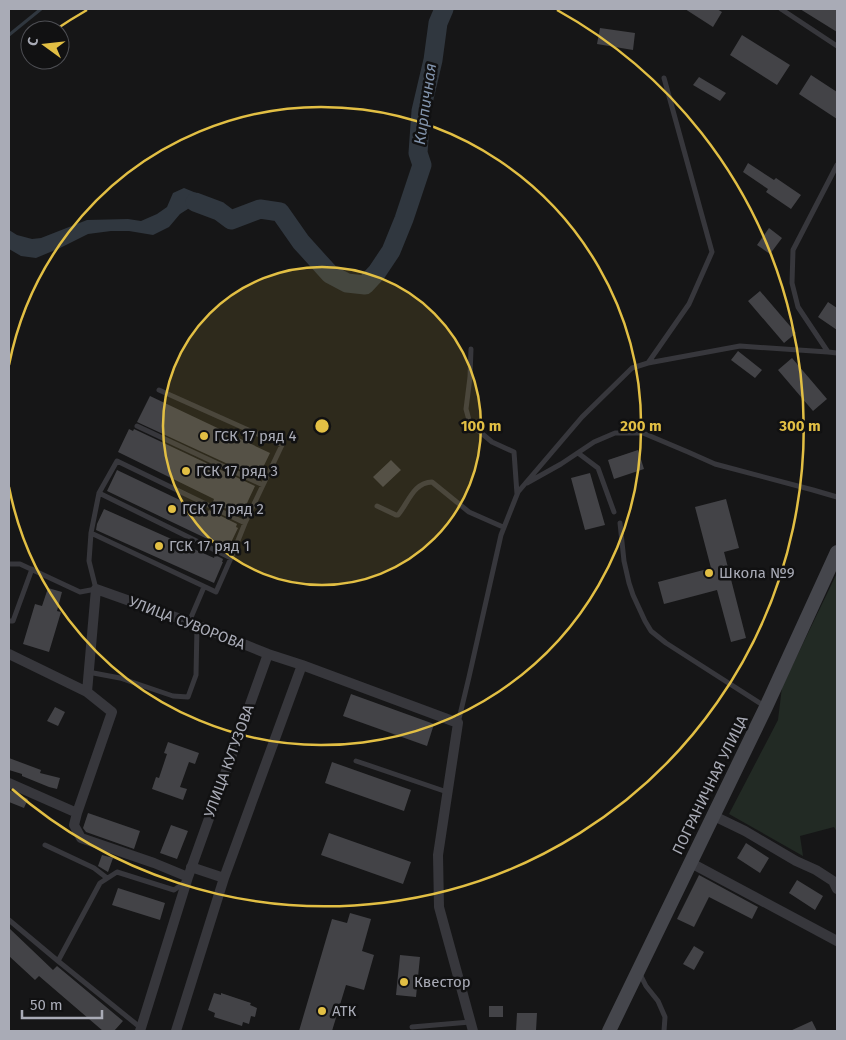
<svg xmlns="http://www.w3.org/2000/svg" width="846" height="1040" font-family="'Fira Sans',sans-serif">
  <rect width="100%" height="100%" fill="#161617"/>
  <path fill="#222a24" d="M837 573V832L834 827 800 836 803 856 729 814 778 720 782 687Z"/>
  <path fill="#30373f" d="M184 188 206 197 219 211H207L191 207 180 214 169 227 153 235 129 231H111L88 234 60 248 36 258 21 256 9 249V230L17 235 32 239 41 238 87 220 128 219 141 221 157 214 167 207 173 193Z"/>
  <g fill="none" stroke-linecap="round" stroke-linejoin="round">
    <path stroke="#30373f" stroke-width="3" d="M9 35 41 9"/>
    <path stroke="#30373f" stroke-width="19" d="M195 202 219 211 231 220 260 209 280 212 301 242 330 274 347 283 365 285 377 272 391 251 404 219 422 165 418 153 421 111 433 60 438 23 444 9"/>
  </g>
  <path fill="#434347" d="M685 9H717L722 12 713 27Z
    M800 9H837V32Z
    M600 28 635 33 633 50 597 44Z
    M742 35 790 65 777 85 730 55Z
    M811 75 837 92V119L799 94Z
    M699 77 726 93 720 101 693 85Z
    M748 163 774 180 776 178 801 195 791 209 766 192 768 189 743 172Z
    M769 228 782 238 770 254 757 245Z
    M760 291 796 333 784 343 748 301Z
    M828 302 837 308V330L818 317Z
    M738 351 762 370 755 378 731 360Z
    M792 358 827 399 813 411 778 370Z
    M150 396 270 453 258 478 137 422Z
    M129 429 133 431 134 429 255 486 241 516 213 502 214 499 118 452Z
    M638 450 644 469 614 479 608 460Z
    M391 460 401 470 383 487 373 477Z
    M117 470 207 513 209 510 237 524 236 527 238 528 227 551 219 547 220 545 107 491Z
    M590 473 605 525 585 530 571 478Z
    M726 499 739 548 724 552 746 638 731 642 717 590 664 604 658 582 711 568 695 507Z
    M104 509 214 558 215 555 223 559 222 562H223L214 583 96 530 97 524Z
    M48 588 62 592 57 611 61 612 49 652 23 644 35 604 42 606Z
    M351 694 434 724 427 746 343 716Z
    M55 707 65 712 58 726 47 721Z
    M168 742 199 753 195 764 189 762 180 787 187 789 183 800 152 789 156 777 159 778 167 754 164 753Z
    M9 758 41 770 40 773 60 778 57 789 49 787 22 776V774L9 770Z
    M332 762 411 790 404 811 325 783Z
    M9 790 28 799 24 808 9 802Z
    M88 813 140 831 134 849 86 832 83 828Z
    M171 825 188 831 177 859 160 853Z
    M329 833 411 862 403 884 321 855Z
    M746 843 769 858 760 873 737 858Z
    M102 855 113 858 108 872 98 866Z
    M699 875 758 907 752 919 709 897 694 927 677 919Z
    M797 880 823 896 815 910 789 893Z
    M118 888 165 903 160 920 112 905Z
    M350 913 371 919 362 951 374 955 364 990 346 985 332 1031H299L332 919 347 923Z
    M9 928 53 970 57 966 123 1021 114 1031H103L39 976 35 980 9 956Z
    M694 946 704 952 694 970 683 964Z
    M400 955 420 957 416 997 396 995Z
    M214 993 221 995V993L251 1003 250 1005 257 1008 255 1017 251 1016 249 1024 243 1022 242 1026 214 1017 215 1013 208 1010Z
    M489 1006H503V1017H489Z
    M517 1013H537L536 1031H516Z
    M812 1021 817 1031H790Z"/>
  <g fill="none" stroke-linecap="round" stroke-linejoin="round">
    <path stroke="#37373c" stroke-width="5" d="M781 9 837 46
      M837 165 793 250 792 283 798 307 828 352 837 353
      M471 349 470 377 466 409 469 420 474 427 492 442 514 452 517 494
      M648 363 740 346 828 352
      M137 426 263 485
      M578 453 598 468 614 512
      M527 483 561 464 594 442 615 433H643L688 452 715 464 813 490 837 497
      M99 493 231 558
      M377 506 396 515H398C408 503 414 482 432 482L469 512 503 527
      M620 523 624 561 629 583 633 595 645 621 651 631 666 643 766 707
      M91 533 216 592 231 558 245 523 282 445 159 390
      M9 564H20L80 592 96 589 89 561 91 533 99 493 117 461 245 523
      M9 621H13L32 569
      M189 622 204 587
      M88 672 120 678 173 696 188 697 196 675 197 626
      M458 723 469 677 501 535 518 492 582 417 632 368 648 363 689 304 712 252 664 78
      M356 761 447 792
      M45 845 94 868 107 878
      M9 920 58 961
      M640 974 646 986 658 1001 665 1017 664 1031
      M412 1027 470 1022
      M141 1028 58 961 100 883 117 872 174 890 184 883"/>
    <path stroke="#37373c" stroke-width="10" d="M9 654 87 692 96 589 189 622 268 654 302 665 458 723 438 855 439 907 473 1031
      M87 692 112 712 77 813 74 825 81 838 154 863 188 877
      M9 783 77 813
      M714 816 745 831 796 861 816 870 833 881 837 889
      M691 863 837 941
      M191 867 224 878
      M140 1031 188 877 268 654
      M176 1031 224 878 302 665"/>
    <path stroke="#45464c" stroke-width="14" d="M609 1031 766 707 837 552"/>
  </g>
  <circle cx="322" cy="426" r="159" fill="#e2bf44" fill-opacity=".12"/>
  <g fill="none" stroke="#e2bf44" stroke-width="2.5">
    <circle cx="322" cy="426" r="159"/>
    <path d="M9 365A319 319 0 1 1 9 487"/>
    <path d="M55 30A478 478 0 0 1 87 10M557 10A478 478 0 1 1 12 789"/>
  </g>
  <g fill="#e2bf44" stroke="#111112" stroke-width="2">
    <circle cx="204" cy="436" r="5"/>
    <circle cx="186" cy="471" r="5"/>
    <circle cx="172" cy="509" r="5"/>
    <circle cx="159" cy="546" r="5"/>
    <circle cx="709" cy="573" r="5"/>
    <circle cx="404" cy="982" r="5"/>
    <circle cx="322" cy="1011" r="5"/>
  </g>
  <g text-anchor="middle" dominant-baseline="central" stroke-width="5" stroke-linejoin="round" paint-order="stroke">
    <g font-size="15" fill="#a9abb6" stroke="#111112" text-anchor="start">
      <text x="214" y="436">ГСК 17 ряд 4</text>
      <text x="196" y="471">ГСК 17 ряд 3</text>
      <text x="182" y="509">ГСК 17 ряд 2</text>
      <text x="169" y="546">ГСК 17 ряд 1</text>
      <text x="719" y="573">Школа №9</text>
      <text x="414" y="982">Квестор</text>
      <text x="332" y="1011">АТК</text>
    </g>
    <g font-size="15" fill="#a9abb6" stroke="#111112">
      <text transform="translate(187 623) rotate(21)">УЛИЦА СУВОРОВА</text>
      <text transform="translate(229 761) rotate(-70)">УЛИЦА КУТУЗОВА</text>
      <text transform="translate(710 785) rotate(-64)">ПОГРАНИЧНАЯ УЛИЦА</text>
    </g>
    <g font-size="16" font-style="italic" fill="#8395ae" stroke="#111112">
      <text transform="translate(425 104) rotate(-82)">Кирпичная</text>
    </g>
  </g>
  <circle cx="322" cy="426" r="8" fill="#e2bf44" stroke="#111112" stroke-width="2.5"/>
  <g font-size="15" text-anchor="middle" font-weight="bold" fill="#e2bf44" stroke="#111112" stroke-width="5" stroke-linejoin="round" paint-order="stroke">
    <text x="481" y="431">100 m</text>
    <text x="641" y="431">200 m</text>
    <text x="800" y="431">300 m</text>
  </g>
  <rect width="846" height="1040" fill="none" stroke="#a9abb6" stroke-width="20"/>
  <g transform="translate(45 45) rotate(285)"><circle r="24" fill="#111112" stroke="#4e4f54"/>
  <path d="M0-4L9 19L0 12L-9 19Z" fill="#e2bf44"/>
  <text y="-8" font-size="14" font-weight="bold" text-anchor="middle" fill="#a9abb6">С</text>
  </g>
  <path d="M22 1010v8h80v-8" fill="none" stroke="#a9abb6" stroke-width="2.5"/>
  <text x="30" y="1010" font-size="15" fill="#a9abb6" stroke="#111112" stroke-width="4" paint-order="stroke">50 m</text>
</svg>
